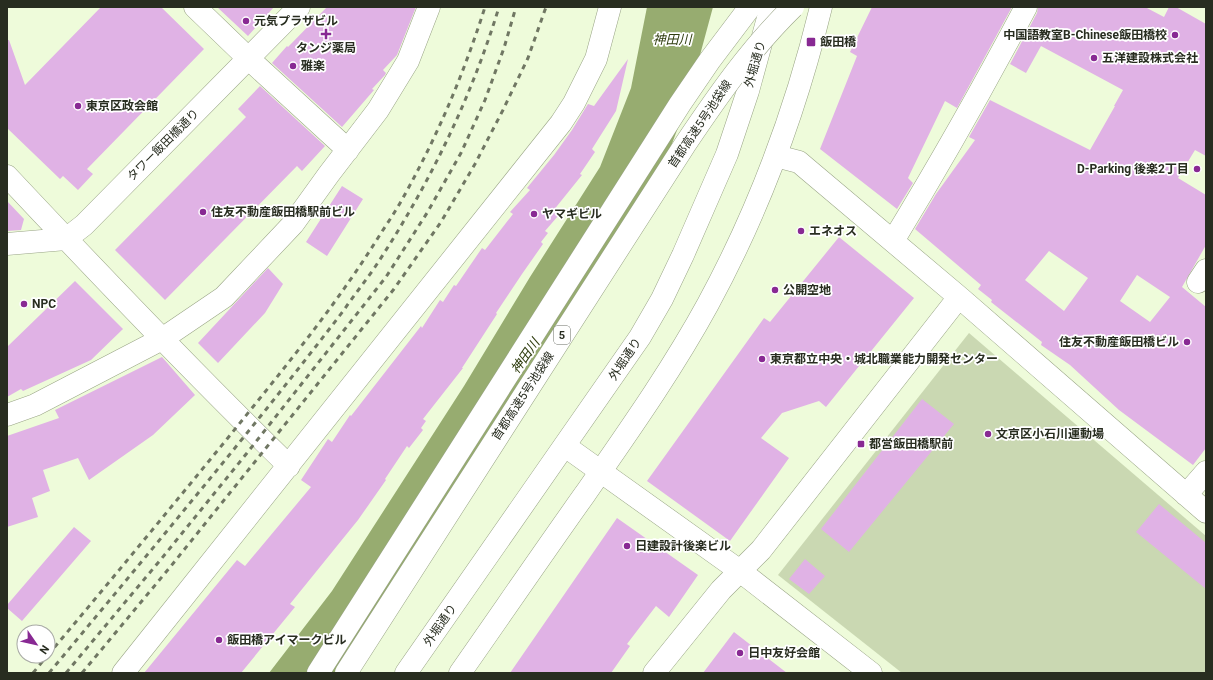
<svg xmlns="http://www.w3.org/2000/svg" width="1213" height="680" font-family="Roboto,'Noto Sans JP',sans-serif">
  <rect width="100%" height="100%" fill="#eefbda"/>
  <path fill="#cad8b2" d="M969 333 1206 536V673H902L778 575Z"/>
  <path fill="#97ac70" d="M647 7H713L687 103 652 198 339 673H269L332 591 464 386 530 277 600 167 631 88Z"/>
  <path fill="#e0b2e5" fill-rule="evenodd" d="M101 7H161L204 49 87 169 93 174 78 190 63 176 60 179 7 128V40H9L25 85Z
    M217 7H274L248 36Z
    M327 7H416L397 55 383 70 386 73 385 75 372 89 374 90 342 127 272 63 287 46 288 47Z
    M872 7H1012L957 108 945 101 908 178 913 183 897 209 820 149 857 56 850 52Z
    M1038 7H1145L1164 17 1169 7H1176L1206 24V156L1195 150 1178 178 1206 195V245L1182 287 1206 307V448L1193 465 1119 410 1070 365 1041 345 1042 342 991 302 992 300 978 289 981 285 915 229 936 194 975 140 969 137 990 100 1090 150 1115 106H1114L1123 90 1041 46 1026 73 1010 64 1037 13ZM1049 251 1088 278 1064 311 1025 280ZM1137 275 1170 297 1150 322 1120 301Z
    M628 59 616 111 592 149 595 152 580 174 582 175 553 211 558 216 545 231 548 233 541 242 543 244 522 274 496 313 497 314 462 368H463L423 419 426 421 421 428 423 430 409 448 407 446 385 479 386 480 358 520 290 604 295 607 241 673H144L237 560 245 566 311 487 301 480 328 439 332 442 350 415 351 416 421 326 422 328 440 300 443 302 454 285 456 286 482 248 485 250 513 214 510 212 530 190 527 188 554 155 572 130 588 104 594 106Z
    M260 86 325 146 302 171 297 166 165 300 115 250 246 117 238 109Z
    M342 186 363 199 327 256 306 242Z
    M7 201 24 219 21 230 7 231Z
    M839 237 914 298 826 407 819 401 782 413 761 438 789 458 730 541 647 481 764 318 770 322Z
    M268 268 283 284 265 313 218 363 198 343Z
    M75 281 123 329 91 360 23 391 21 389 7 397V347Z
    M162 357 195 395 153 435 89 480 78 458 43 470 50 491 32 498 38 517 7 527V436L59 418 55 410Z
    M922 399 954 424 849 552 821 529Z
    M1159 504 1206 543V589L1136 532Z
    M617 518 698 575 669 617 656 606 627 644 630 646 611 673H510Z
    M74 527 91 541 22 621 7 608V605Z
    M805 559 825 576 809 594 789 579Z
    M734 632 787 673H703Z"/>
  <g fill="none" stroke-linecap="round" stroke-linejoin="round">
    <g stroke="#99a486" stroke-width="23">
      <path id="minor" d="M195 7 249 59 348 150
        M776 156 799 162 806 168 959 297 1206 512
        M7 176C99 274 192 372 289 466
        M893 241C940 164 984 86 1026 7
        M7 244 66 239 84 225 299 7
        M1198 282 1206 270
        M7 415 35 405 162 339 224 297 293 224 329 174 378 110 408 61 429 7
        M565 446 740 571 871 673
        M1186 495 1206 472
        M123 673 561 123 574 103 596 59 610 7
        M654 673 721 590 761 550 959 297"/>
    </g>
    <g stroke="#99a486" stroke-width="23">
      <path id="major" d="M406 673 640 337 662 299 683 255 727 154 748 91 771 7
        M460 673C502 613 543 553 585 494 628 432 672 370 708 304 759 210 796 110 821 7"/>
    </g>
    <g stroke="#99a486" stroke-width="23">
      <path id="highway" d="M318 673 680 104 710 60 750 7"/>
    </g>
    <use href="#minor" stroke="#fff" stroke-width="22"/>
    <use href="#major" stroke="#fff" stroke-width="22"/>
    <use href="#highway" stroke="#fff" stroke-width="22"/>
    <path stroke="#707763" stroke-width="3" stroke-dasharray="5 5" stroke-linecap="butt" d="M48 655C108 584 168 511 227 439 281 372 336 306 381 233 389 221 397 209 404 196 438 135 464 73 485 7
      M33 673 47 656
      M49 673C114 595 179 517 243 438 277 396 311 353 344 310 354 295 365 282 375 267 428 187 471 99 499 7
      M66 673 162 558 247 453 386 277 427 213 461 153 485 100 504 48 516 7
      M82 673 171 566 394 289 441 222 475 164 503 110 528 58 546 7"/>
    <g stroke="#99a486" stroke-width="23" stroke-linecap="butt">
      <path id="highway-bridge" d="M346 673 686 143C719 94 751 48 793 7"/>
    </g>
    <use href="#highway-bridge" stroke="#fff" stroke-width="22"/>
  </g>
  <g fill="#882993" stroke="#fff" stroke-width="1.5">
    <circle cx="246" cy="21" r="4"/>
    <path d="M324 28h4v4h4v4h-4v4h-4v-4h-4v-4h4z"/>
    <circle cx="1175" cy="35" r="4"/>
    <rect x="806" y="37" width="10" height="10" rx="2"/>
    <circle cx="1094" cy="58" r="4"/>
    <circle cx="293" cy="66" r="4"/>
    <circle cx="78" cy="106" r="4"/>
    <circle cx="1197" cy="169" r="4"/>
    <circle cx="203" cy="212" r="4"/>
    <circle cx="534" cy="214" r="4"/>
    <circle cx="801" cy="231" r="4"/>
    <circle cx="775" cy="290" r="4"/>
    <circle cx="24" cy="304" r="4"/>
    <circle cx="1187" cy="342" r="4"/>
    <circle cx="762" cy="359" r="4"/>
    <circle cx="988" cy="434" r="4"/>
    <rect x="857" y="440" width="8" height="8" rx="2"/>
    <circle cx="627" cy="546" r="4"/>
    <circle cx="219" cy="640" r="4"/>
    <circle cx="740" cy="653" r="4"/>
  </g>
  <g text-anchor="middle" dominant-baseline="central" stroke-width="3.5" stroke-linejoin="round" paint-order="stroke">
    <rect fill="#fff" stroke="#686c63" stroke-width="1" x="554" y="326" width="16" height="18" rx="3"/>
    <g font-size="11" font-weight="bold" fill="#282d20">
      <text x="562" y="335">5</text>
    </g>
    <g font-size="12" font-weight="bold" fill="#282d20" stroke="#fff" text-anchor="start">
      <text x="254" y="21">元気プラザビル</text>
      <text x="1167" y="35" text-anchor="end">中国語教室B-Chinese飯田橋校</text>
      <text x="820" y="42">飯田橋</text>
      <text x="326" y="48" text-anchor="middle">タンジ薬局</text>
      <text x="1102" y="58">五洋建設株式会社</text>
      <text x="301" y="66">雅楽</text>
      <text x="86" y="106">東京区政会館</text>
      <text x="1189" y="169" text-anchor="end">D-Parking 後楽2丁目</text>
      <text x="211" y="212">住友不動産飯田橋駅前ビル</text>
      <text x="542" y="214">ヤマギビル</text>
      <text x="809" y="231">エネオス</text>
      <text x="783" y="290">公開空地</text>
      <text x="32" y="304">NPC</text>
      <text x="1179" y="342" text-anchor="end">住友不動産飯田橋ビル</text>
      <text x="770" y="359">東京都立中央・城北職業能力開発センター</text>
      <text x="996" y="434">文京区小石川運動場</text>
      <text x="869" y="444">都営飯田橋駅前</text>
      <text x="635" y="546">日建設計後楽ビル</text>
      <text x="227" y="640">飯田橋アイマークビル</text>
      <text x="748" y="653">日中友好会館</text>
    </g>
    <g font-size="12" fill="#282d20" stroke="#fff">
      <text transform="translate(755 64) rotate(-74)">外堀通り</text>
      <text transform="translate(700 124) rotate(-56)">首都高速5号池袋線</text>
      <text transform="translate(163 145) rotate(-45)">タワー飯田橋通り</text>
      <text transform="translate(625 359) rotate(-56)">外堀通り</text>
      <text transform="translate(523 396) rotate(-57)">首都高速5号池袋線</text>
      <text transform="translate(440 625) rotate(-55)">外堀通り</text>
    </g>
    <g font-size="13" font-style="italic" fill="#313e11" stroke="#fff">
      <text x="672" y="39">神田川</text>
      <text transform="translate(525 356) rotate(-55)">神田川</text>
    </g>
  </g>
  <rect width="1213" height="680" fill="none" stroke="#282d20" stroke-width="16"/>
  <g transform="translate(36 644) rotate(124)"><circle r="19" fill="#ffffff" stroke="#a9aba6"/>
  <path d="M0-3L7 15L0 10L-7 15Z" fill="#882993"/>
  <text y="-6" font-size="11" font-weight="bold" text-anchor="middle" fill="#282d20">N</text>
  </g>
</svg>
